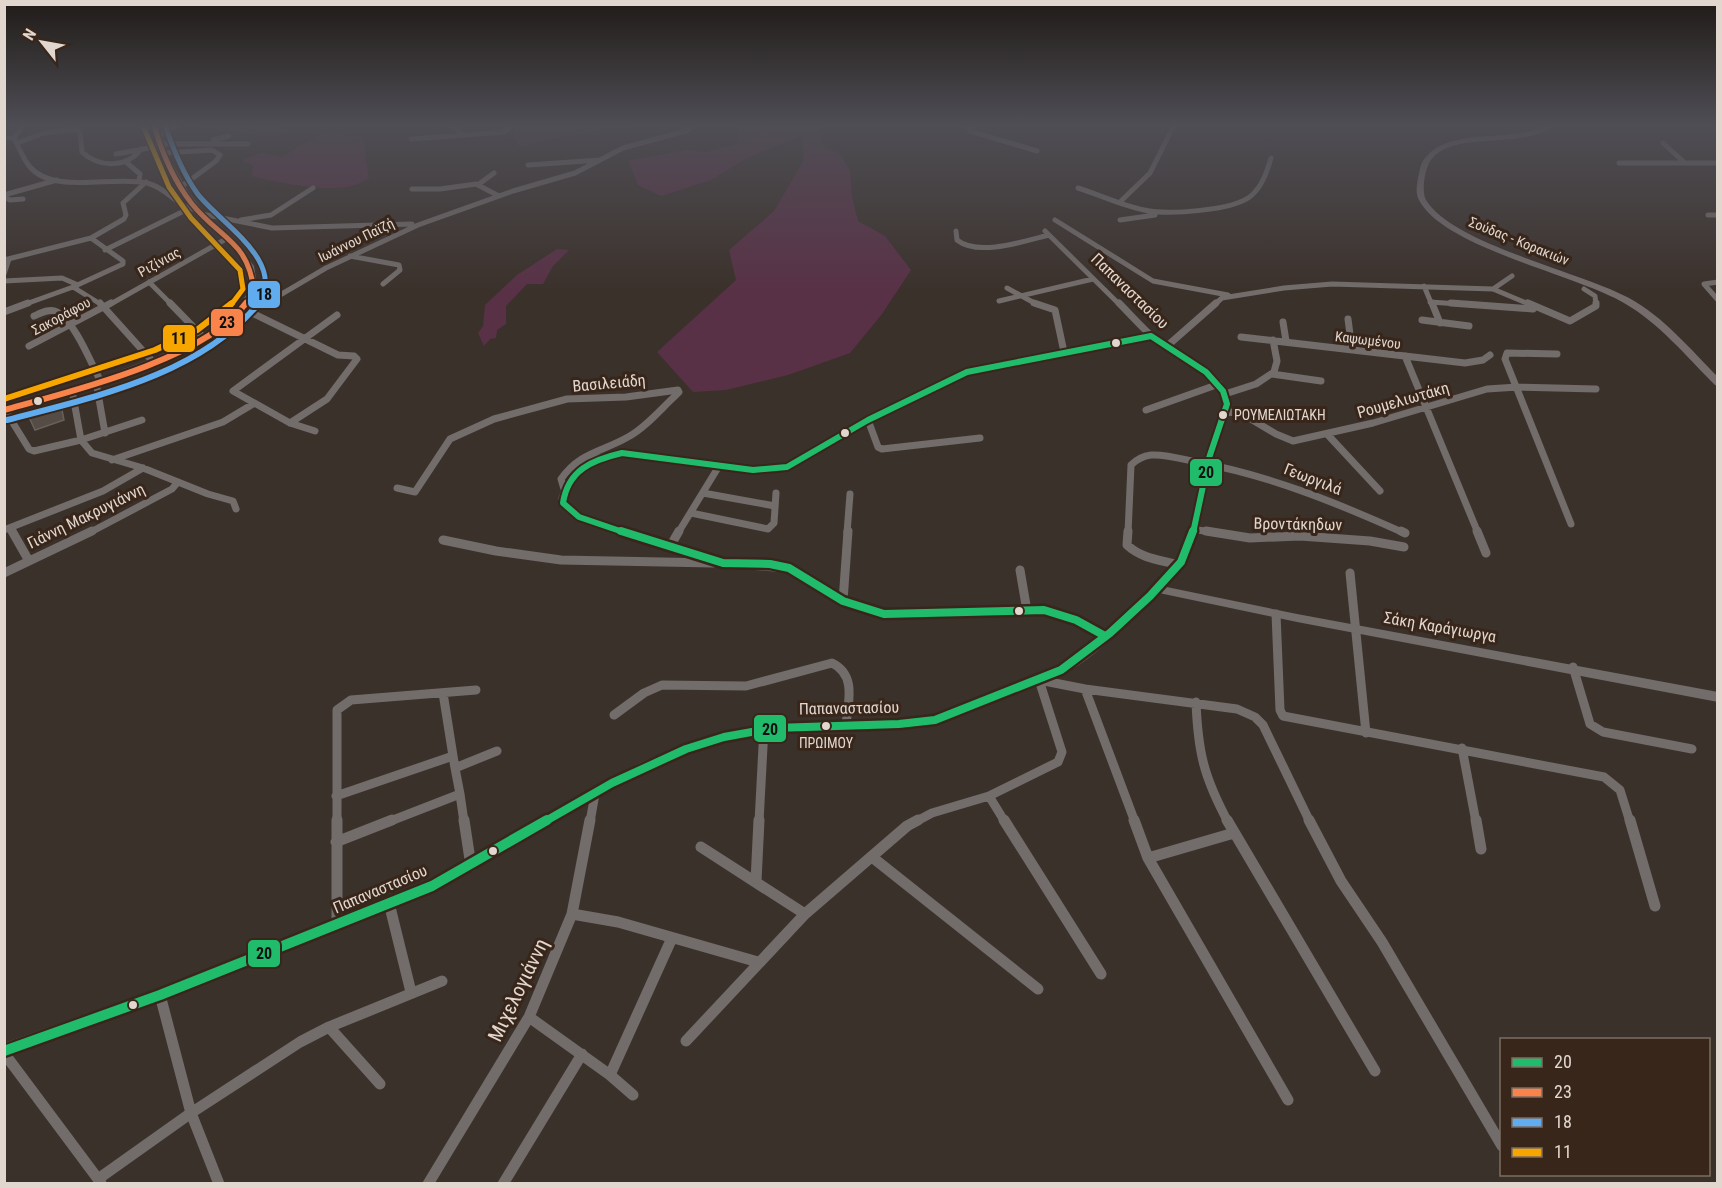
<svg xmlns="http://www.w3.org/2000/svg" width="1722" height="1188" font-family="'Roboto Condensed',sans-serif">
  <rect width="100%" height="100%" fill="#3b312b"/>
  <path fill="#593146" d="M191 125H275L288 130 286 134 271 137 190 126Z
    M519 125H647L549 139 521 147 513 138 514 130Z
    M730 125H822L819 133 825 148 840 154 850 171 852 196 858 221 885 236 911 270 882 314 850 353 788 375 726 390 693 392 657 352 736 280 729 250 774 211 804 160 802 136 747 158 711 180 661 196 638 185 628 161 687 150 706 152 736 144 739 129Z
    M330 132 365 138C363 152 367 164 369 178 364 181 357 185 352 186 323 192 280 183 252 176L253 166 243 160 261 153 282 157 318 135Z
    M557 249 569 250 553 266 543 284H527L506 306V324L497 330 496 338 490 339 484 346 478 333 483 326 485 305 517 275Z"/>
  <path fill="#544c45" stroke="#67615a" stroke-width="1.5" d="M61 405 64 420 35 430 28 415Z"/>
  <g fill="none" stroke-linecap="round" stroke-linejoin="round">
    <path stroke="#726c6a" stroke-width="5" d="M451 125 463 135
      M973 125 969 128 970 131 1037 151
      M157 137 178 125
      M4 138H14
      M14 138C19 147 23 159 30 167 54 195 114 175 147 183 168 188 177 208 199 211
      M14 138 21 129 20 125
      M411 139 504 132 513 125
      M213 140 229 136
      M17 143 44 133 76 129 80 132 82 152C99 168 127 168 141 149
      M1663 143 1685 163
      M158 144H248
      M163 153 212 150 220 155 216 161 182 186
      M116 154 160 146
      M126 162 140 174 139 181
      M1619 163H1718
      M528 165 600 160
      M479 184 494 173
      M1078 188C1100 195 1121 205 1144 210 1167 215 1235 211 1252 195 1263 185 1267 171 1271 158
      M412 189H440L476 184 499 196
      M4 195 57 180
      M4 197 10 200 23 199
      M1120 202 1150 173 1174 125
      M202 214 272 228 412 224
      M1708 215H1718
      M241 220 271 215 313 188
      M1055 220 1153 281 1228 295
      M1120 220 1155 215
      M956 231 957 240C978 257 1025 241 1049 235
      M1045 231 1120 305
      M105 250 186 210
      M350 256 399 265 400 270 383 284
      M4 260 91 238
      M4 274 9 259
      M4 281 62 278 78 285
      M149 282 172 305
      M1718 282 1704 284 1718 300
      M1424 286 1432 305
      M73 287 102 305
      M1007 288 1038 305
      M1493 289 1512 276
      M1584 289 1595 296 1596 305
      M252 298 272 297
      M999 301 1093 279
      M1430 302 1473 305
      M23 305 73 287 123 264V261L91 238 124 219 126 215 123 203 146 182
      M109 305 226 239
      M263 305 326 268 418 225 513 191 575 173 623 148 689 130
      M1214 305 1222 298 1284 288 1332 284 1493 289 1531 305"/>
    <path stroke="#726c6a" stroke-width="7" d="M100 303 153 362
      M170 303 204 338
      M1034 303 1055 310 1064 352
      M1119 303C1131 315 1143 329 1156 340 1180 359 1220 370 1227 404L1208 463 1192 533
      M1432 303 1440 323
      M1451 303 1533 309
      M1528 303 1570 321 1596 306V303
      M246 310 338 355 354 356 357 359 327 399 290 423
      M242 311 266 303
      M4 312 28 303
      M34 316C41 313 50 308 57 312 75 322 90 361 100 380
      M1348 319 1352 350
      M1422 320 1469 326
      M1283 322 1286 341
      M1241 337 1465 363 1483 360 1490 355
      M29 346 111 303
      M1166 347 1216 303
      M1557 354 1507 353 1505 359 1571 524
      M1405 356 1478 533
      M1272 374 1321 381
      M96 382 105 433
      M72 390 81 440 92 453 143 468 208 494 233 501 236 509
      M1225 394 1256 384 1274 372 1277 361 1273 340
      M5 410 29 449 34 451 81 440 142 420
      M1146 410 1219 384
      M1225 411 1244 415 1276 434 1293 441 1373 423 1487 389 1518 387 1596 389
      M868 420 878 447 882 449 980 438
      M315 431 290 423 233 391 337 315
      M1327 434 1380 491
      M112 460 223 422 253 404
      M397 488 415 492 450 439 494 419 567 399 626 397 678 390 679 392 674 397C660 410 645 428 628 437 602 452 580 452 561 479L564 489
      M703 493 775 506
      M691 513 768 529 774 523 776 493
      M10 528 13 533
      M1192 529 1216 533
      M4 530 103 491 143 468
      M89 533 172 489 178 482
      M624 533 585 520 569 510 563 503 562 498 567 485 576 473 591 460 622 453 753 470 787 467 868 420 967 372 1151 336
      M678 533 719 466
      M847 533 850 494
      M1128 533 1131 465C1137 459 1143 456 1151 455 1166 454 1182 459 1196 462 1269 475 1337 503 1404 533"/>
    <path stroke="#726c6a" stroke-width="9" d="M12 531 29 561
      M618 531 672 545 723 563 786 568 843 600 884 614 1044 610 1076 620 1105 636
      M1128 531 1127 545C1142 559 1161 560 1180 565
      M1206 531 1250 538 1300 536 1370 541 1404 547
      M1401 531 1405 533
      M1477 531 1486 553
      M443 540 496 551 561 560 713 563
      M671 545 679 531
      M1020 570 1027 611
      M4 573 92 531
      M1350 573 1366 733
      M1157 589C1176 569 1186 559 1192 531
      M843 601 848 531
      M1276 614 1280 710 1283 716 1604 777 1620 790 1630 822
      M1573 667 1590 724 1603 732 1692 749
      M1085 689 1135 822
      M443 693 453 756
      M1196 702C1198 753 1204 777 1228 822
      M614 715 644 693 662 685 746 686 832 663C857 675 848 703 846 725
      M1462 748 1476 822
      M460 794 464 822
      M336 796 453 756 455 768 497 751
      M989 796 1005 822
      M337 822V710L351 700 476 690
      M388 822 460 794 455 768
      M590 822 595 794
      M759 822 764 728
      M915 822 932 813 989 796 1058 762 1062 752 1039 680 1085 689 1237 709 1255 717 1263 725 1310 822"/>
    <path stroke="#726c6a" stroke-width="11" d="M337 820V925
      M464 820 471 866
      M1004 820 1101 974
      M1134 820 1148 858 1288 1100
      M1227 820 1375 1071
      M1309 820 1341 881 1382 942 1502 1146
      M1476 820 1481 849
      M1630 820 1655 906
      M336 842 392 820
      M701 847 805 914
      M872 857 1038 989
      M1148 858 1234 833
      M756 881 759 820
      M389 903 411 992
      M572 914 618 922 758 962
      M160 995 191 1113 219 1184
      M529 1017 610 1075 633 1095
      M329 1027 380 1084
      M686 1041 805 914 907 826 918 820
      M4 1053 101 1183
      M610 1075 672 938
      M98 1179 191 1113 300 1042 329 1027 442 981
      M428 1184 529 1017 572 914 590 820
      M503 1184 582 1054"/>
    <path fill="#726c6a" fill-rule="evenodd" d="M1157 585 1297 614 1718 692V702L1297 622 1159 593C1128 621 1101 654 1064 674 1043 685 1020 690 999 700 973 711 949 723 921 728L771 733 722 742 687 754 614 788 437 890 160 1002 4 1058V1043L160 988 427 881 606 781 642 762 684 745 722 732 771 723 921 718 954 710 997 690 1048 672 1070 660 1095 640 1153 586Z"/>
    <path fill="#756d6c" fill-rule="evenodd" d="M151 125H158L170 160 189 193 203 211 236 243 254 266 258 292 239 318 206 341 163 361 115 379 4 413V407L108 375 156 357 199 337 233 314 249 291C248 283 248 272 245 264 234 244 211 231 197 214 175 189 158 157 151 125Z
      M1546 125H1555C1523 151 1453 129 1431 160 1425 168 1421 191 1426 200 1452 244 1582 272 1629 298 1664 317 1690 349 1718 377V386L1715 385C1686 356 1659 323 1624 303 1575 274 1444 248 1419 200 1415 193 1417 185 1418 178 1420 170 1420 163 1426 157 1452 126 1512 144 1546 125Z"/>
    <g stroke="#38261a" stroke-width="10">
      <path id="bus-1-far2" d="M626 533 579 517 563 503C568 470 592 460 622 453L753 470 787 467 868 420 967 372 1151 336 1206 372 1223 391 1227 404 1209 458 1193 533"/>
    </g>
    <g stroke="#38261a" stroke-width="13">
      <path id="bus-1-far1" d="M621 531 723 563 770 564 789 568 843 601 884 614 1044 610 1076 620 1105 636
        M544 822 612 783 686 749 724 737 774 728 899 724 935 720 1061 670 1110 633 1150 596 1181 562 1193 531"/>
    </g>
    <g stroke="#38261a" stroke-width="15">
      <path id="bus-1" d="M4 1051 160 995 432 886 547 820"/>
    </g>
    <g stroke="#38261a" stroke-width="8">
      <path id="bus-2-far1" d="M154 125C162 153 174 181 192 204 220 239 249 241 254 292L245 305"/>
    </g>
    <g stroke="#38261a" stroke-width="10">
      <path id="bus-2" d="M4 410C69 392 206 359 246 303"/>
    </g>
    <g stroke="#38261a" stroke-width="8">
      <path id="bus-3-far1" d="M165 125C173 149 182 172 197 193 217 221 290 263 257 305"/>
    </g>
    <g stroke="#38261a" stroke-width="10">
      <path id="bus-3" d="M7 420C93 397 199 376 259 303"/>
    </g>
    <g stroke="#38261a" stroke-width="8">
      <path id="bus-4-far1" d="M144 128 169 187 191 218 240 270 243 289 231 305"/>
    </g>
    <g stroke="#38261a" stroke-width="10">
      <path id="bus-4" d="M4 399 155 350 197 330 232 303"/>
    </g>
    <use href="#bus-1-far2" stroke="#20bc6c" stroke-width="6"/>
    <use href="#bus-1-far1" stroke="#20bc6c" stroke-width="8"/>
    <use href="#bus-1" stroke="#20bc6c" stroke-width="10"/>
    <use href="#bus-2-far1" stroke="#f8844c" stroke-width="5"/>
    <use href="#bus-2" stroke="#f8844c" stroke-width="6"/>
    <use href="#bus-3-far1" stroke="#60acee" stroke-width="5"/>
    <use href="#bus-3" stroke="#60acee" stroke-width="6"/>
    <use href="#bus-4-far1" stroke="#f7a600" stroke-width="5"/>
    <use href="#bus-4" stroke="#f7a600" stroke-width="6"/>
  </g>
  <linearGradient id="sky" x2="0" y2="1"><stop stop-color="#201b18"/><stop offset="0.43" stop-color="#4f4e55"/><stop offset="1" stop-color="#4f4e55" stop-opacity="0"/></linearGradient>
  <rect width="1722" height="291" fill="url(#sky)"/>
  <g fill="#e2d7cf" stroke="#38261a" stroke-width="2">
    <circle cx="1116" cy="343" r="5"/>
    <circle cx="38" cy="401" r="5"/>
    <circle cx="1223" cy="415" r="5"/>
    <circle cx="845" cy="433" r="5"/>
    <circle cx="1019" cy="611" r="5"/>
    <circle cx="826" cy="726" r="5"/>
    <circle cx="493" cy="851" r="5"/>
    <circle cx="133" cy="1005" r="5"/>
  </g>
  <g text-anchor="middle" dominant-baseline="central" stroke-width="6" stroke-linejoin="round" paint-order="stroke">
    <g font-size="14" fill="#e2d7cf" stroke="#38261a">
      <text transform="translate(356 240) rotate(-26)">Ιωάννου Παϊζή</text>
      <text transform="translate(1519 241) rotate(22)">Σούδας - Κορακιών</text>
      <text transform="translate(159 262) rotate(-29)">Ριζίνιας</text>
      <text transform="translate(61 316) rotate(-28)">Σακοράφου</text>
      <text transform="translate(1368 340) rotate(7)">Καψωμένου</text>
    </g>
    <g font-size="14" fill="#e2d7cf" stroke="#38261a" text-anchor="start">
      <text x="1234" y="415">ΡΟΥΜΕΛΙΩΤΑΚΗ</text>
      <text x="826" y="743" text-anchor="middle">ΠΡΩΙΜΟΥ</text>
    </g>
    <g font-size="16" fill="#e2d7cf" stroke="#38261a">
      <text transform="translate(1130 291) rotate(44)">Παπαναστασίου</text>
      <text transform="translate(609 383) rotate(-5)">Βασιλειάδη</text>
      <text transform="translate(1403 400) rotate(-16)">Ρουμελιωτάκη</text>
      <text transform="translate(1313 479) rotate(21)">Γεωργιλά</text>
      <text transform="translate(86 516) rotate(-26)">Γιάννη Μακρυγιάννη</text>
      <text transform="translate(1298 524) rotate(1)">Βροντάκηδων</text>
      <text transform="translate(1440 627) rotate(10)">Σάκη Καράγιωργα</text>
      <text transform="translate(849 708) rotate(-1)">Παπαναστασίου</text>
      <text transform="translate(380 889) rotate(-23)">Παπαναστασίου</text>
    </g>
    <g font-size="20" fill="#e2d7cf" stroke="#38261a">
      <text transform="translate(518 990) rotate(-64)">Μιχελογιάννη</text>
    </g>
  </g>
  <g stroke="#38261a" stroke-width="2">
    <rect x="247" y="280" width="34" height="29" rx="6" fill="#60acee"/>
    <rect x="210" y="308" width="34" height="29" rx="6" fill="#f8844c"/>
    <rect x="162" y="324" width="34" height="29" rx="6" fill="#f7a600"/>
    <rect x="1189" y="458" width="34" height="29" rx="6" fill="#20bc6c"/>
    <rect x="753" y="714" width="34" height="29" rx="6" fill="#20bc6c"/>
    <rect x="247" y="939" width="34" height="29" rx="6" fill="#20bc6c"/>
  </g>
  <g font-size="16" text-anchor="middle" font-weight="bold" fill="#111">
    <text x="264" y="300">18</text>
    <text x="227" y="328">23</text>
    <text x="179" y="344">11</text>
    <text x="1206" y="478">20</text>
    <text x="770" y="735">20</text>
    <text x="264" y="959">20</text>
  </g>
  <rect width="1722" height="1188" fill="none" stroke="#e2d7cf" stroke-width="12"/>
  <rect x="1500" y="1038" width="210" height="138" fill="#38261a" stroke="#7c6d62" stroke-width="1.5"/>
  <rect x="1512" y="1058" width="30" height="9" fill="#20bc6c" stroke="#7c6d62" stroke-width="1.5"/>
  <text x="1554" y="1068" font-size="18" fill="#e2d7cf">20</text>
  <rect x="1512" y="1088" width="30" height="9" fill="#f8844c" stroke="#7c6d62" stroke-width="1.5"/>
  <text x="1554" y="1098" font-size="18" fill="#e2d7cf">23</text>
  <rect x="1512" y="1118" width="30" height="9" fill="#60acee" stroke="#7c6d62" stroke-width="1.5"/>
  <text x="1554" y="1128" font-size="18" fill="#e2d7cf">18</text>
  <rect x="1512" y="1148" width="30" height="9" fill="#f7a600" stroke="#7c6d62" stroke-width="1.5"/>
  <text x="1554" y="1158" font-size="18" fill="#e2d7cf">11</text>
  <g transform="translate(42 42) rotate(301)" stroke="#38261a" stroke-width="4.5" paint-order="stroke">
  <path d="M0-4.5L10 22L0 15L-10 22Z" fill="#e2d7cf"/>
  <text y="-9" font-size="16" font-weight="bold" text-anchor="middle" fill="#e2d7cf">N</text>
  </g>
</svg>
